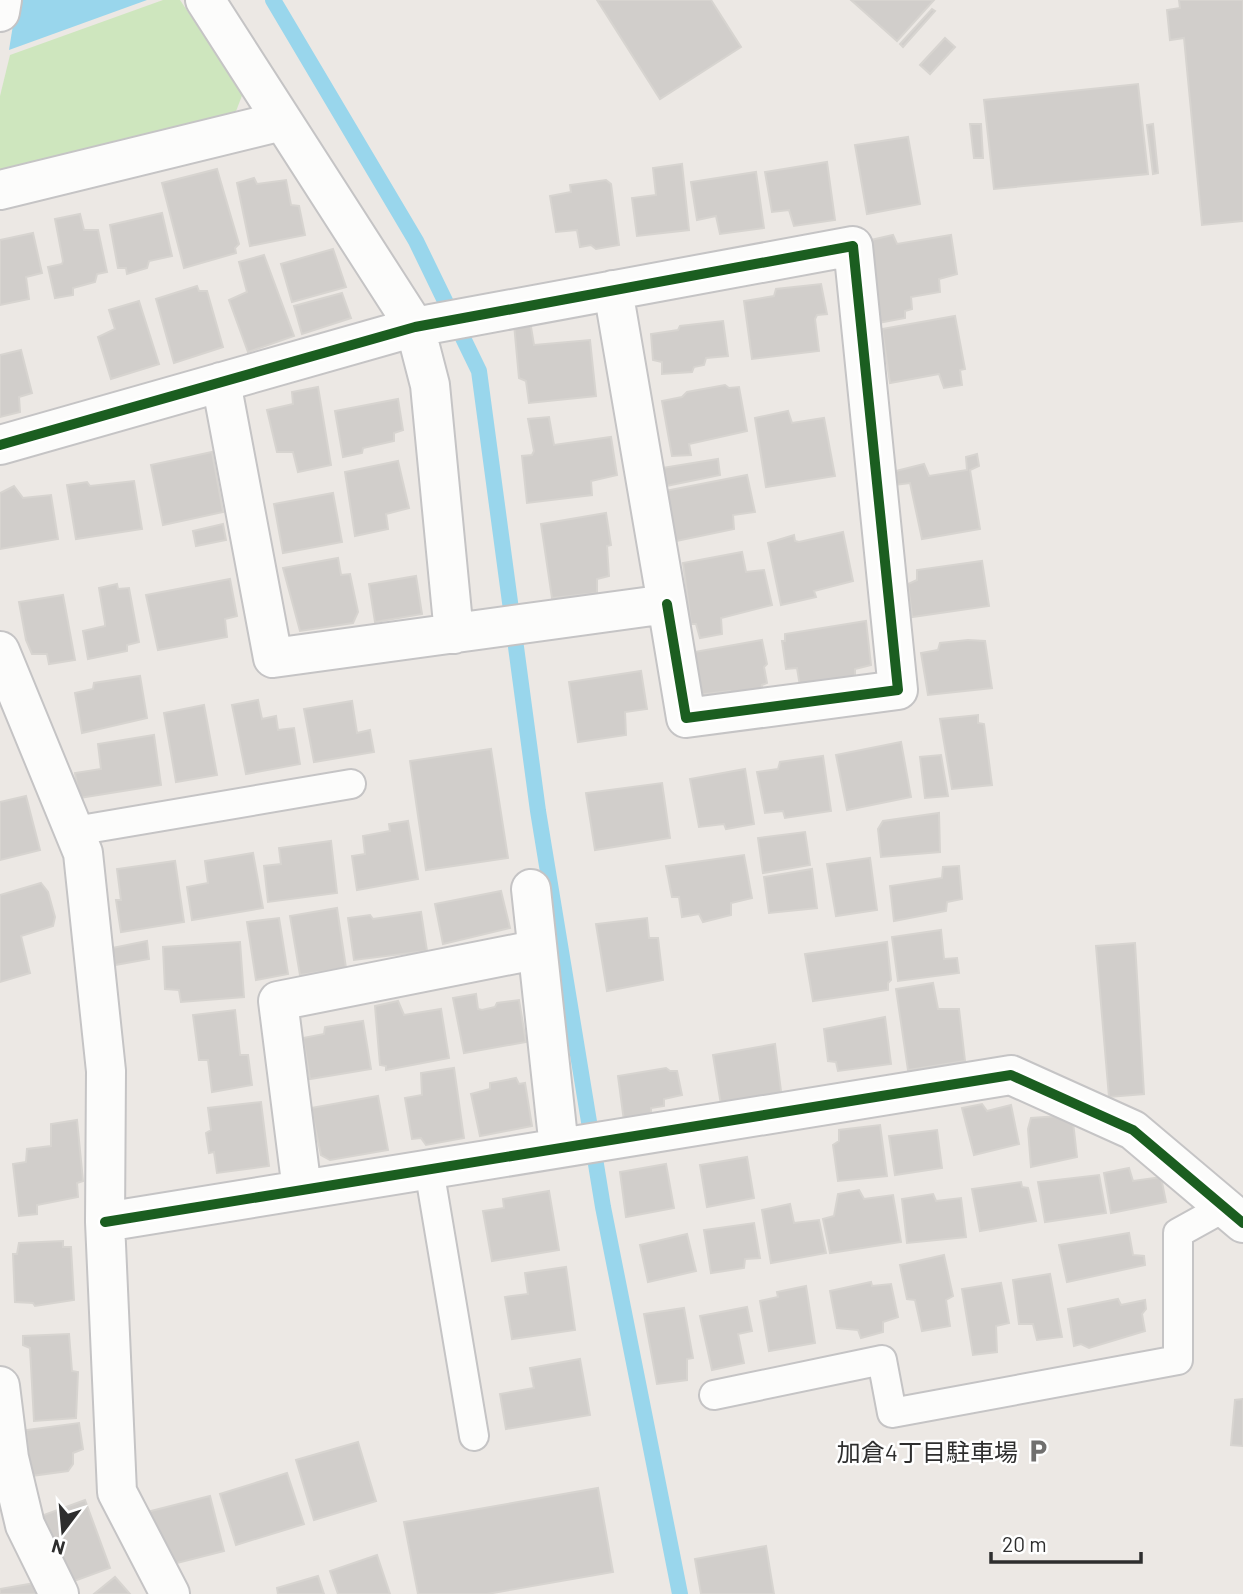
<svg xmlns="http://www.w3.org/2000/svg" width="1243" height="1594" font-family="Barlow,'Noto Sans JP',sans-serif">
  <rect width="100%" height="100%" fill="#ece8e4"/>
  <path fill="#cee6be" d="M163 0H180L243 93 233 119 0 175V96L10 55Z"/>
  <path fill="#99d6ec" d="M17 0H147L9 50Z"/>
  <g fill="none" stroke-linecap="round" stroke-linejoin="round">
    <path stroke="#99d6ec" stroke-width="16" d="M273 0 416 241 479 371 538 811 603 1207 680 1594"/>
  </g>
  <path fill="#d1cecb" stroke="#d7d4d0" stroke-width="2" d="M597 0H711L741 47 660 99Z
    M851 0H934L897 41Z
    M1179 0H1243V221L1202 225 1184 38 1170 40 1167 10 1180 8Z
    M932 9 935 11 903 47 900 44Z
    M945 38 955 47 930 74 920 65Z
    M1138 84 1148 174 994 189 984 100Z
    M970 124H981L983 158H974Z
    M1153 124 1158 173 1153 174 1147 125Z
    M908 137 920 204 867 214 855 145Z
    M827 162 835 220 794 226 789 210 772 212 765 172Z
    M682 164 689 230 637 236 632 198 656 195 653 168Z
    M217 169 239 244 235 248 236 253 184 268 162 183Z
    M756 172 764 228 720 234 716 216 697 220 691 182Z
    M254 178 257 184 286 180 291 205 299 206 305 235 250 246 237 183Z
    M606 180 611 184 619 245 596 249 591 245 580 247 577 230 556 232 550 196 571 192 570 185Z
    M162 213 172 256 149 261 147 268 127 274 126 268H118L110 225Z
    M80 214 84 230H98L107 272 97 274 95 282 73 288V295L55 298 48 267 62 264 63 261 55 219Z
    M33 233 42 273 26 277 29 299 0 305V240Z
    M893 235 897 244 951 235 957 274 939 279 940 292 911 297 912 309 905 311V318L873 324 862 242Z
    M333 249 346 287 292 302 281 264Z
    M264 255 294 336 248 352 229 300 247 292 239 262Z
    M821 284 827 314 817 315 815 319 819 351 752 359 744 301 774 296 776 289Z
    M197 286 199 291H207L223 347 174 363 156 299Z
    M342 293 351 318 302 334 294 306Z
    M139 301 159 364 111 379 98 337 115 329 109 310Z
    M955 316 965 369 960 370 962 385 944 388 939 374 890 383 882 329Z
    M530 321 534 345 590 340 596 396 529 403 526 381 519 378 514 324Z
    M723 321 728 356 706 358 704 365 694 367 692 372 662 374V362L653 360 651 334 678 330 680 326Z
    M21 350 32 393 19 397 20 412 0 417V355Z
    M725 385 729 388 739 387 747 431 689 444 691 455 672 456 662 401 682 397 687 392Z
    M318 387 331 465 298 472 293 452H277L267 410 293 404 292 392Z
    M398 399 403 430 394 433V441L363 448 362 453 343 457 335 411Z
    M788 411 792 423 824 418 835 476 766 487 755 418Z
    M549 417 554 445 611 437 617 475 591 481 592 495 527 503 522 456 532 455 534 451 528 419Z
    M212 452 223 512 163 525 151 465Z
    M977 454 979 466 970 470 980 529 922 539 910 483 895 485 892 472 924 464 929 476 967 470 966 457Z
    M718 459 720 475 666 486 662 468Z
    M398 461 409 508 386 514 388 529 355 536 345 472Z
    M747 475 755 512 733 515 734 529 676 541 665 491Z
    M134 481 142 529 76 539 67 485 87 482 90 486Z
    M14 486 23 498 51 495 58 539 0 549V493Z
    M333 493 342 542 283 553 274 504Z
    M606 513 611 545 607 546 609 576 597 579V593L552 598 541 524Z
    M223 524 226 540 196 546 193 531Z
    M843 532 853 581 814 591 816 597 781 605 768 543 794 535 795 541 799 542Z
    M742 552 746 572 764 570 772 605 721 618 722 634 700 638 696 624H691L683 563Z
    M338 558 341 575 350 574 358 612 353 623 300 631 283 568Z
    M982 561 989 606 912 617 908 584 917 580V570Z
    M416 576 422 614 375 622 369 584Z
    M230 579 237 616 225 619 227 637 158 650 146 595Z
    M117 584 118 589 129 588 139 642 127 645V651L88 659 83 631 105 626V623L99 588Z
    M63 595 75 660 49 664 47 654H32L26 640 19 602Z
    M866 621 871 665 855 669V677L800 686 797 668 786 669 782 641H785V634Z
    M762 640 767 664 764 667 767 683 762 685V692L733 697 730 691 696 695 689 653Z
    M968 640 985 641 992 688 928 695 921 653 938 650 940 643Z
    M641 671 647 709 625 712 626 735 578 742 569 682Z
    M140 676 147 718 82 733 75 693 93 689 94 683Z
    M258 700 262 719 276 716 278 730 294 728 300 764 246 774 232 705Z
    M352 701 357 733 370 730 374 752 314 762 304 709Z
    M204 705 217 775 176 782 164 713Z
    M978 715V723L984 724 992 785 952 789 940 719Z
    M154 735 161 785 79 798 75 773 101 769 98 744Z
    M901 742 911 797 847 810 836 755Z
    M491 749 508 858 426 870 410 761Z
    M941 755 948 796 925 798 920 757Z
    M823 756 831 811 785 818 783 811 765 813 757 772 778 769 780 762Z
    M745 769 754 824 726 829 724 824 699 827 690 779Z
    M662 783 670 838 595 850 586 793Z
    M26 796 40 850 0 860V802Z
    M939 813 940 852 881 857 878 829 883 821Z
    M408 821 418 879 357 890 352 856 365 854 363 836 390 831 389 824Z
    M805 832 810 865 763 873 758 838Z
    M331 841 337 893 268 902 264 866 281 864 279 848Z
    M253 853 263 908 192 920 187 887 208 883 205 861Z
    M744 855 752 898 731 903V915L703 922 699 914 682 917 679 897H672L666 866Z
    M870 858 877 910 836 916 827 864Z
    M175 861 184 922 121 932 116 900H121L117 869Z
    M959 866 962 899 947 902 946 911 894 921 890 886 942 878 943 867Z
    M812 869 817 908 769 913 764 877Z
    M41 883 48 892 55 917 53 926 21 936 30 973 0 982V895Z
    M501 891 510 928 443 944 435 904Z
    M337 908 346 968 300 975 290 916Z
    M421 912 427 951 354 960 348 918 370 915 373 919Z
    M279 918 288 974 256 980 247 922Z
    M647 918 649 938H658L663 980 607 991 596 924Z
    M941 930 944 959 957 958 959 973 898 981 892 937Z
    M147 941 149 959 115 965 112 948Z
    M240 942 244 997 181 1002 179 990 165 989 163 947Z
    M887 942 891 980 888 983V990L813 1001 805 954Z
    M1135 943 1144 1094 1109 1097 1096 946Z
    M933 983 938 1009H959L965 1061 908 1070 896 989Z
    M476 994 478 1009 482 1010 495 1007 497 1003 519 1000 526 1042 464 1053 453 998Z
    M398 1001 404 1015 441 1009 449 1058 386 1070V1066L380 1065 375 1006Z
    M235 1010 240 1055H248L252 1085 212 1092 208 1060H199L193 1015Z
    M885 1017 891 1064 838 1071 836 1062 828 1061 824 1029Z
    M363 1021 371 1069 310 1079 303 1038 324 1034 325 1027Z
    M775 1044 782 1099 722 1111 713 1055Z
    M454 1068 464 1138 426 1145 421 1138 412 1139 405 1098 422 1095 421 1073Z
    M666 1068 670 1071H677L682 1095 664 1099V1106L651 1108V1117L624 1121 618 1076Z
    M516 1078 519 1084 525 1083 532 1126 480 1136 471 1094 490 1089V1083Z
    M378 1096 388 1150 330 1160 321 1155 311 1108Z
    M261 1102 269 1166 217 1173 214 1152 209 1153 206 1133 211 1130 208 1108Z
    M982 1104 987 1111 1011 1105 1019 1144 974 1155 962 1108Z
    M1060 1116 1073 1122 1077 1157 1031 1167 1028 1129 1031 1118Z
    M77 1120 83 1181 77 1183 78 1197 37 1205V1214L19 1216 13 1164 26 1162 27 1149 51 1146V1124Z
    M880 1125 887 1176 838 1181 833 1145 839 1141V1130Z
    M937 1130 942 1168 895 1175 889 1136Z
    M747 1157 754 1198 707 1207 700 1165Z
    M666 1164 674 1208 626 1217 620 1172Z
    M1129 1168 1133 1181 1161 1177 1166 1202 1111 1213 1104 1173Z
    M1099 1175 1106 1213 1045 1222 1038 1182Z
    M1021 1182 1022 1187 1028 1188 1036 1221 980 1231 972 1189Z
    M859 1190 864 1199 893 1195 901 1242 830 1253 823 1219 834 1216 838 1194Z
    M549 1191 559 1250 492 1261 483 1211 504 1208 503 1199Z
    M933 1194 936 1201 961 1198 966 1237 907 1243 902 1199Z
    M790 1204 794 1223 819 1220 826 1253 771 1263 762 1210Z
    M754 1223 760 1258 745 1259 744 1268 711 1273 704 1230Z
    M1129 1233 1133 1255 1144 1256 1145 1265 1067 1282 1059 1245Z
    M687 1234 696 1271 648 1282 640 1245Z
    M63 1241V1247H71L74 1300 35 1306 33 1303 15 1302 13 1254H17L19 1243Z
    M944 1255 953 1296 946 1300 950 1326 922 1331 915 1300 907 1299 900 1265Z
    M566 1267 575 1330 512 1339 505 1297 528 1294 525 1273Z
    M1050 1274 1062 1337 1037 1340 1033 1324H1019L1013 1280Z
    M871 1282 872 1286 891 1284 898 1317 883 1322V1332L861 1338 858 1330 837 1328 830 1291Z
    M1001 1283 1009 1323 996 1326 997 1352 973 1355 962 1289Z
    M806 1286 815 1343 769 1351 760 1301 778 1297 777 1292Z
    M1118 1299 1121 1305 1145 1300 1146 1309 1142 1314 1145 1331 1089 1348 1081 1344 1074 1346 1068 1309Z
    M747 1307 752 1331 738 1334 744 1363 712 1370 700 1316Z
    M684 1308 693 1358 687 1359V1380L657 1384 644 1314Z
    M69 1334 72 1371 78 1372 76 1418 34 1421 30 1348 23 1345V1336Z
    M580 1359 590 1415 506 1429 500 1394 534 1388 530 1368Z
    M1243 1399V1446L1231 1445 1235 1400Z
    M79 1423 83 1449 73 1453V1464L68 1471 31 1476 26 1430Z
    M358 1442 376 1501 314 1520 296 1460Z
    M287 1473 304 1524 236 1545 220 1494Z
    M598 1488 613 1572 487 1594H418L404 1522Z
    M210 1496 224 1551 161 1567 147 1512Z
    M85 1500 110 1568 66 1584 41 1516Z
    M766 1546 774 1594H701L695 1559Z
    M377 1555 390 1594H338L330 1571Z
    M318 1576 324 1594H278L277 1588Z
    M115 1577 130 1594H94Z
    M41 1582 45 1594H0V1589Z"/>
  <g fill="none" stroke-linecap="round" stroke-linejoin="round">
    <g stroke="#c5c4c5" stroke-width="32">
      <path id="service" d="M75 831 351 784
        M429 1169 474 1436
        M714 1395 882 1360 892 1413 1178 1360V1233L1225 1207"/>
    </g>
    <g stroke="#c5c4c5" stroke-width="42">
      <path id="minor" d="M205 0 415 327 430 385 454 634
        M0 12 2 0
        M0 190 282 121
        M221 382 273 658 667 604 613 290
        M0 445 415 327 853 246 898 690 686 718 667 604
        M0 651 83 853 106 1071 105 1222 117 1492 170 1594
        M531 889 559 1148
        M302 1190 278 1001 535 950
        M105 1222 1011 1075 1133 1130 1243 1223
        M0 1386 9 1458 25 1525 59 1594"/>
    </g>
    <use href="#service" stroke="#fcfcfb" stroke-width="28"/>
    <use href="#minor" stroke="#fcfcfb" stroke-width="38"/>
    <g stroke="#fff" stroke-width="15">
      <path id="cycleway" d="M0 445 415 327 853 246 898 690 686 718 667 604
        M105 1222 1011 1075 1133 1130 1243 1223"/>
    </g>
    <use href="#cycleway" stroke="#1b5e20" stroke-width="10"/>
  </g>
  <defs>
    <g id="parking-bare" transform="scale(1.89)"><path d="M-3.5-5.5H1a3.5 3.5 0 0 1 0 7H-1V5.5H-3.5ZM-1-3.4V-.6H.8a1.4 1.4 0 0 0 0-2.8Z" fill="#706f6e" stroke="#fff" stroke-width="2.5" paint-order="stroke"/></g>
  </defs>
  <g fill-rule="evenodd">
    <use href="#parking-bare" x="1038" y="1451"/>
  </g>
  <g text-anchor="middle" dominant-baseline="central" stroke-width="5" stroke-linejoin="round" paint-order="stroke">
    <g font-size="24" fill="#2e2e2e" stroke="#fff" text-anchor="end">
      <text x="1018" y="1451">加倉4丁目駐車場</text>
    </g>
  </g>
  <g transform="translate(63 1531) rotate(196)" stroke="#ffffff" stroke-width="5" paint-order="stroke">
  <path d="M0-5L12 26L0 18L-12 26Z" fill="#2e2e2e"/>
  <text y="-10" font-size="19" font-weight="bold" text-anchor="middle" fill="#2e2e2e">N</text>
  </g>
  <path d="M991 1552v10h150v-10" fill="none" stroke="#2e2e2e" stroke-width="3.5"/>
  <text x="1002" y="1552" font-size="21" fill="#2e2e2e" stroke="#ffffff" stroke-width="5" paint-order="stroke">20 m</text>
</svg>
